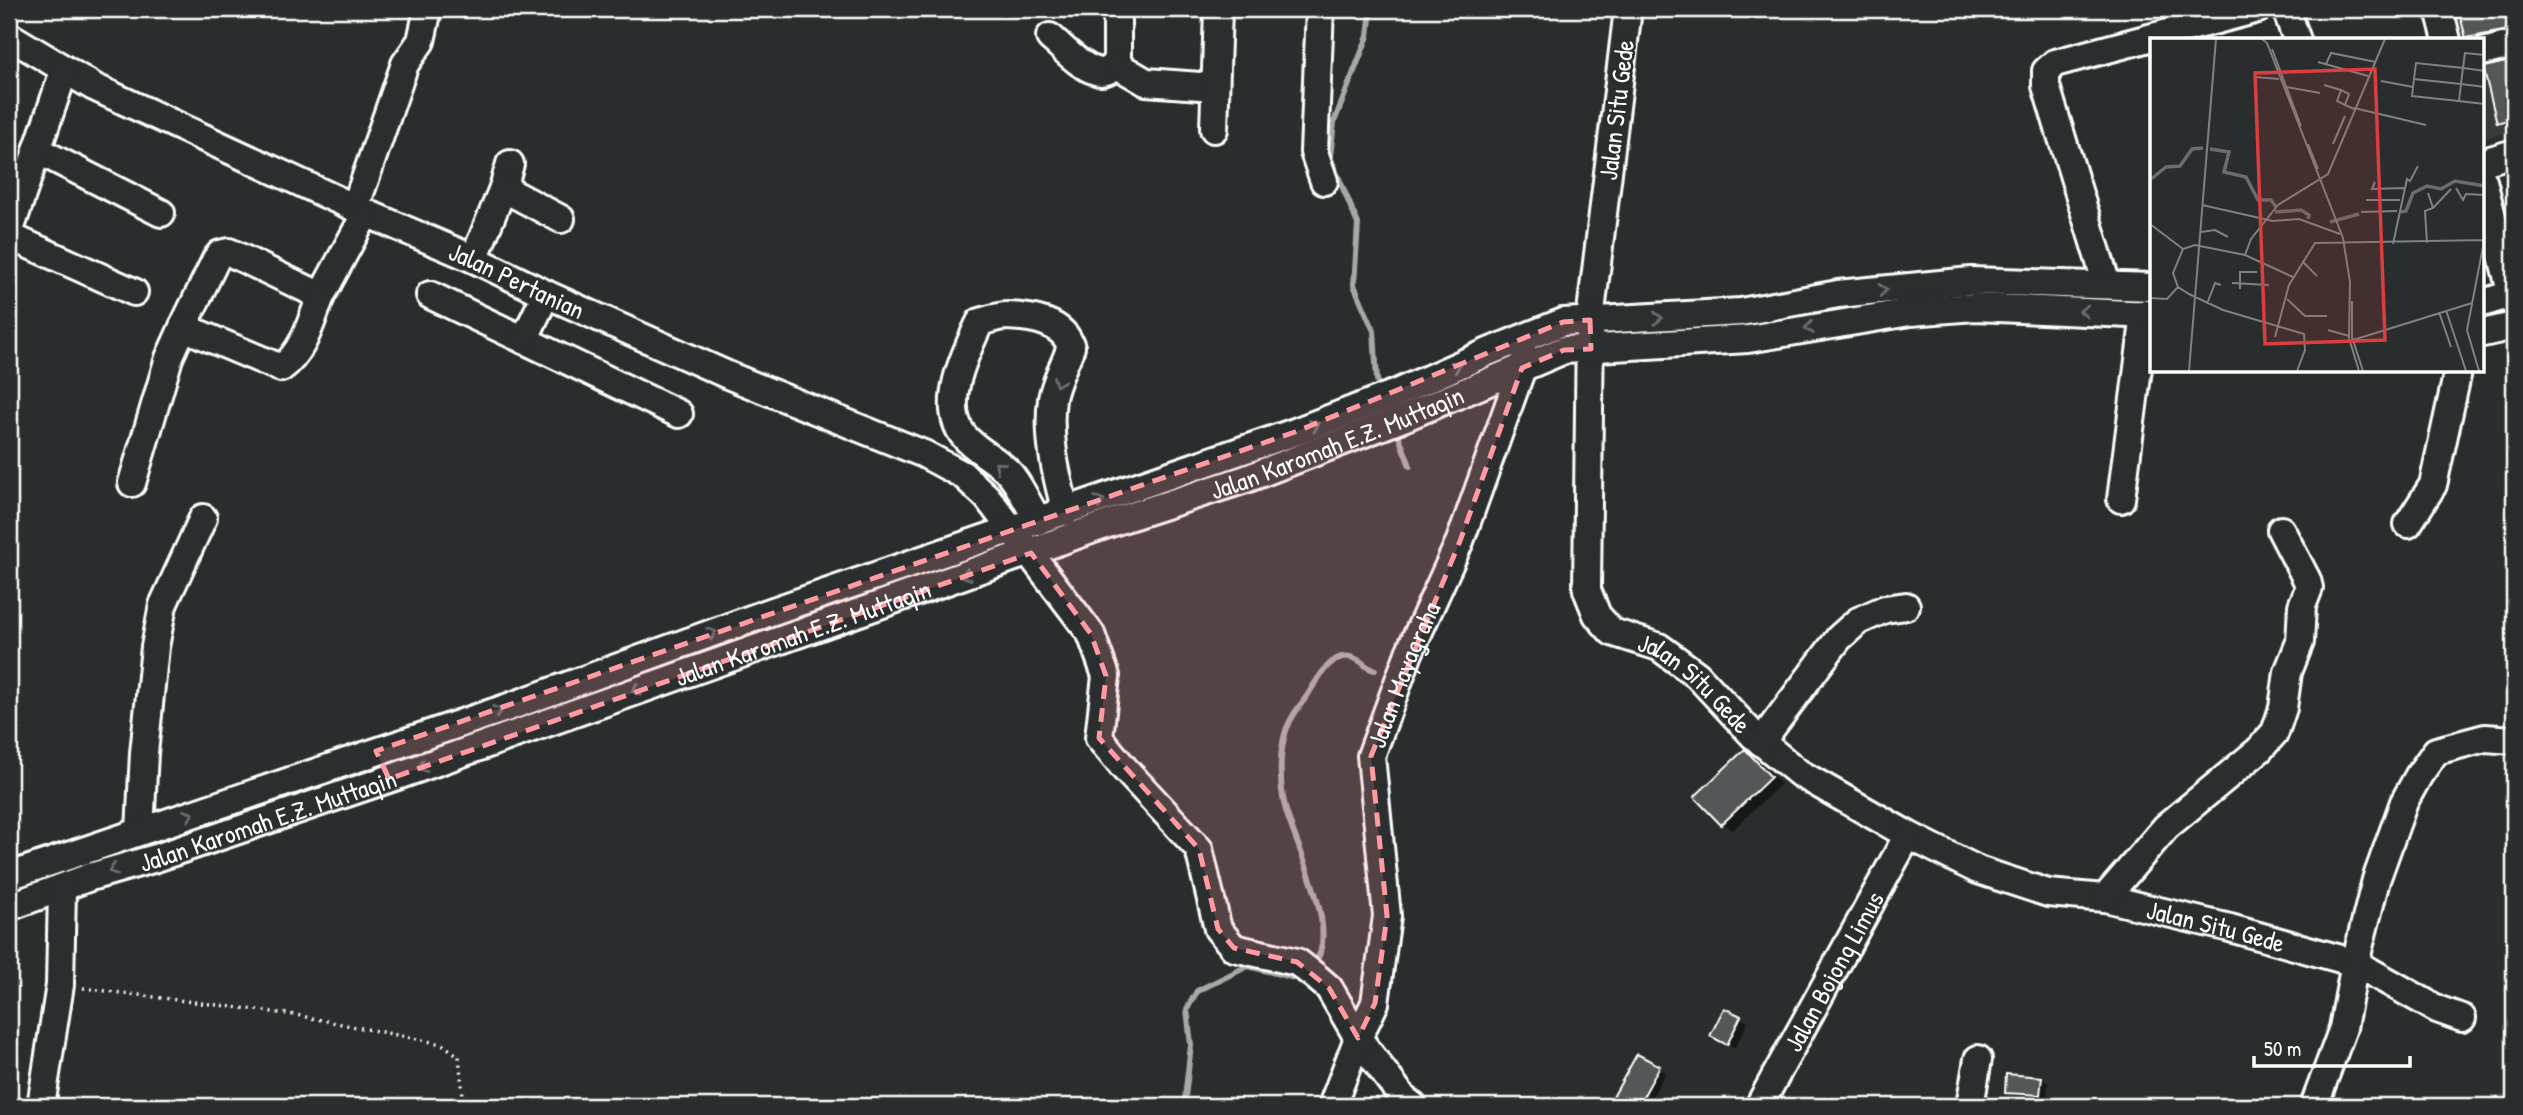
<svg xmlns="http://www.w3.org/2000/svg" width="2523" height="1115" font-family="'Patrick Hand',sans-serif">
  <rect width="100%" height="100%" fill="#2a2d2e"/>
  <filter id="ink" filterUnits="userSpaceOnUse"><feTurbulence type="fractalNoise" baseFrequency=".0143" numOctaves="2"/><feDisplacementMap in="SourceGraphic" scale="14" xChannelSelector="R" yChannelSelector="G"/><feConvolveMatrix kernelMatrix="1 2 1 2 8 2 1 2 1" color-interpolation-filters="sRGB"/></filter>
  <g filter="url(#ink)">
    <path fill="#373a3b" d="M2453 9H2514V131L2486 138 2483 125V40H2461Z"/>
    <path fill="#0007" d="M2460 9H2514V40H2474L2468 37Z
      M2514 62V130L2498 121 2484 69Z
      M1745 751 1756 758 1781 784 1733 830 1722 824Z
      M1725 1010 1748 1022 1735 1048 1712 1036Z
      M1637 1056 1666 1072 1647 1106H1622L1613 1101Z
      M2041 1078 2048 1082 2047 1098 2014 1096 2007 1092Z"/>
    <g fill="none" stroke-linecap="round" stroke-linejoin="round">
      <path stroke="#a6a7a7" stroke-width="6" d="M1371 9 1368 36 1334 122 1330 157 1358 224 1354 285 1374 331 1377 380 1382 392
        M1396 429 1410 466
        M1313 965C1343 934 1294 843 1285 807 1280 787 1279 758 1284 738 1287 722 1298 708 1307 696 1318 679 1333 646 1358 660 1366 664 1365 668 1375 670
        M1184 1106 1191 1045 1187 1009 1197 991 1248 966 1299 979 1303 975"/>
    </g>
    <path fill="#555758" stroke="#fff" stroke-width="2" d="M2458 9H2514V29L2466 38Z
      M2514 60V118L2497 123 2483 67Z
      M1745 749 1771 777 1721 825 1694 797Z
      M1724 1008 1741 1016 1727 1045 1710 1036Z
      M1637 1054 1660 1066 1638 1106H1608Z
      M2006 1074 2042 1077 2040 1095 2005 1093Z"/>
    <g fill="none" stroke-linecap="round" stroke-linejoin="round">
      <g stroke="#fff" stroke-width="32">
        <g id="minor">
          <path d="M1320 9 1314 152 1324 181"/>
          <path id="s1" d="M1628 9 1590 320 1587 590 1597 615 1612 632 1659 647 1697 675 1754 736 1799 773 1908 835 1978 870 2048 893 2105 898 2230 928 2355 963 2437 1009 2462 1018"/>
          <path d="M2286 9 2297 40"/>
          <path d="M2439 9 2447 40"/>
          <path id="s2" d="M9 36 94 87 366 213 474 259 546 294 730 376 924 454 963 475 987 497 1091 634 1106 676 1099 738 1124 768 1199 849 1218 929 1234 948 1297 962 1315 976 1329 988 1358 1038 1404 1099 1413 1106"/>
          <path d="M1050 37C1063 48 1079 66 1096 71 1104 74 1110 69 1117 65V9"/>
          <path d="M2483 52 2514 44"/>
          <path d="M1117 65 1146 82 1214 87"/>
          <path d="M1214 129 1218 9"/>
          <path d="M37 150 161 213"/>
          <path d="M2483 162 2514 153"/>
          <path d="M2483 181 2514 303"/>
          <path d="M503 188 510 164"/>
          <path d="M355 208 405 64 421 41 428 9"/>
          <path d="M9 233 64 71"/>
          <path d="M9 236 134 292"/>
          <path d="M474 259 503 188 561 219"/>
          <path d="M2107 285 2046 86V71L2055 63 2258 9"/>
          <path d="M430 295 679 414"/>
          <path d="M2483 303 2514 293"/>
          <path d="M183 327 216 259 220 254 229 252 321 296 366 213"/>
          <path d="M2483 333 2514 326"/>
          <path d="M524 340 546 294"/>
          <path d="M132 483 169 358 183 327 281 368C304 352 311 321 321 296"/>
          <path d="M2121 499 2145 314"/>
          <path d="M1038 521C1029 506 1021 487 1010 474 997 459 976 451 964 436 939 405 966 352 980 322 988 320 998 316 1007 316 1032 317 1063 321 1071 347 1065 363 1055 382 1052 399 1047 437 1056 475 1066 512"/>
          <path d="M2408 524 2433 485 2458 371"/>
          <path d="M1761 742 1839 638 1858 621 1885 609 1906 606"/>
          <path d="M140 831 144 753 155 647 163 605 203 518"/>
          <path d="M9 876 506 708 770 612 1295 432 1394 394 1488 352 1563 322 1741 312 1838 294 1971 281 2152 287"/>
          <path d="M2105 898 2166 827 2259 750 2275 732 2283 708 2288 672 2300 642 2302 606 2309 588 2307 580 2281 530"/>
          <path id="s3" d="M9 907 90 877 156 858 400 775 1122 519 1246 479 1403 418 1564 350 1748 339 1910 312 1975 307 2152 315"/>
          <path d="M41 1106 60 985 62 890"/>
          <path id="s4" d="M1332 1106 1358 1038 1375 1003 1387 916 1371 756 1409 653 1460 541 1526 357"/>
          <path id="s5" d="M1759 1106 1908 835"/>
          <path d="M1970 1106 1978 1059"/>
          <path d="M2314 1106 2343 1028 2355 963 2376 880 2404 802 2419 775 2436 751 2485 738 2514 740"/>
        </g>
      </g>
      <path stroke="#fff" stroke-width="3.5" stroke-dasharray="2 5" stroke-linecap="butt" d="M83 988 296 1015 442 1044 459 1056 464 1106"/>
      <use href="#minor" stroke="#2a2d2e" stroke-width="26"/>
    </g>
    <defs><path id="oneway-chevron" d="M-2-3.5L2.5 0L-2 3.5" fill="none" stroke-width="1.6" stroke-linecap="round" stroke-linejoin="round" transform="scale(1.75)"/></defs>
    <g stroke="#6a6c6d">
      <use href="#oneway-chevron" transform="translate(1883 290) rotate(-6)"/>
      <use href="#oneway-chevron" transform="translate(2084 311) rotate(-178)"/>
      <use href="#oneway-chevron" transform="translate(1658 318) rotate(-2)"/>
      <use href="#oneway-chevron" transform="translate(1809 328) rotate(171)"/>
      <use href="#oneway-chevron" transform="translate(1456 366) rotate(-24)"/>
      <use href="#oneway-chevron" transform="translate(1058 382) rotate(111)"/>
      <use href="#oneway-chevron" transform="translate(1315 425) rotate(-21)"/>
      <use href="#oneway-chevron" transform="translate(999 466) rotate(-140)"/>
      <use href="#oneway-chevron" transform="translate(1100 501) rotate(-19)"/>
      <use href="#oneway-chevron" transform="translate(966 575) rotate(161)"/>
      <use href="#oneway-chevron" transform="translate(712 633) rotate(-20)"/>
      <use href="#oneway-chevron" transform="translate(636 690) rotate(160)"/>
      <use href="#oneway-chevron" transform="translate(498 711) rotate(-19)"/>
      <use href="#oneway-chevron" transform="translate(422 767) rotate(161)"/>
      <use href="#oneway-chevron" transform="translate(189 815) rotate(-19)"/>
      <use href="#oneway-chevron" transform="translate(113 870) rotate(164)"/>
    </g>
  </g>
  <path fill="#ff9aa2" fill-opacity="0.2" stroke="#ff9aa2" stroke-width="5" stroke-dasharray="14 9" stroke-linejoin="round" d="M1590 320 1591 349 1564 350 1522 368 1460 541 1371 756 1387 916 1375 1003 1358 1038 1329 988 1297 962 1234 948 1218 929 1199 849 1099 738 1106 676 1091 634 1031 553 389 779 376 751 1295 432 1563 322Z"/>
  <g text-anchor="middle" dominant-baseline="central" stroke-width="5" stroke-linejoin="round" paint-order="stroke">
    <g font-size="26" fill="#fff" stroke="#2a2d2e">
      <text transform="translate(1616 110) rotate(-83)">Jalan Situ Gede</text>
      <text stroke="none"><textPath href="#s2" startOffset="564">Jalan Pertanian</textPath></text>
      <text stroke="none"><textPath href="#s3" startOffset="1407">Jalan Karomah E.Z. Muttaqin</textPath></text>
      <text stroke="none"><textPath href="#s3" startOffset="840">Jalan Karomah E.Z. Muttaqin</textPath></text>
      <text stroke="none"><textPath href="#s4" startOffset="448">Jalan Mayagraha</textPath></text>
      <text stroke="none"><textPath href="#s1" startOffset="732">Jalan Situ Gede</textPath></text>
      <text stroke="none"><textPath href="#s3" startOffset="273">Jalan Karomah E.Z. Muttaqin</textPath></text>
      <text stroke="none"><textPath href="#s1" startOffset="1320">Jalan Situ Gede</textPath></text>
      <text stroke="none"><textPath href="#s5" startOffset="154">Jalan Bojong Limus</textPath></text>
    </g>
  </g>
  <g transform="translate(2150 38)">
    <rect width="334" height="334" fill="#2a2d2e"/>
    <path fill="none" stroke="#6a6c6d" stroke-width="3.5" d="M60 111 79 114 74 134 96 139 108 162H121L126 169M0 142 16 129 30 128 42 111 53 110M125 174 151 172 159 177 158 181M251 174 256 173 263 155 277 148 291 151 305 143 335 148M180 184 209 176"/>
    <path fill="none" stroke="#7f8182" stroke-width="2" d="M112 1 117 5 193 200 200 244 199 300 209 333M122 11 151 88M335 17 315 15 313 30 335 33M168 24 218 38M176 26 181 15 226 24M106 39 129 41M264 41 262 58 309 63M231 43 263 49M174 47 191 52 187 63 195 67M136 49 170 55M335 49 311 46 264 41 266 25 313 30 311 46 309 63 335 66M191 52 199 56 195 67 204 71M204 70 276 87M158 106 168 131M183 106 195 78M225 144 222 151 254 150M306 150 313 162 316 156 335 157M216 162H250M52 167 123 183 149 181 190 196M283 170 301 151M211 174 247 173M0 186 33 211 23 235 28 249 39 256 73 272 154 296 155 312 147 333M51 194 65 192 78 199M277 205 275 173 283 170 278 155M243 206 257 141 260 143 268 128M33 211 45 207 95 217 143 239M95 217 101 201 128 167 178 136 235 1M152 223 167 238M82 245 119 247M90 251V234H107M0 260 17 261 28 249M137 261 155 278H177M202 263V299L213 333M57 266 65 245 71 247M296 272 316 333M289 274 301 309M178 292 199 298M125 299 139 247 165 205 335 202M203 302 322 265M39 333 66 1M329 333 317 292 335 198"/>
    <path fill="#da3e3e" fill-opacity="0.15" stroke="#da3e3e" stroke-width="3.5" d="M225 31 235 302 115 306 105 35Z"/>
    <rect width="334" height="334" fill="none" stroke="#fff" stroke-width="3.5"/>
  </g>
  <rect width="2523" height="1115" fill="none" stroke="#2a2d2e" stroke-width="35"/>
  <rect x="18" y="18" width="2488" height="1080" fill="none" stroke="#fff" stroke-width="2.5" filter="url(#ink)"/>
  <path d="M2254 1056v10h156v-10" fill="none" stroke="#ffffff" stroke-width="3.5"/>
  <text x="2264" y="1056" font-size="21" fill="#ffffff" stroke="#2a2d2e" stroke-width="5" paint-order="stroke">50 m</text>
</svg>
